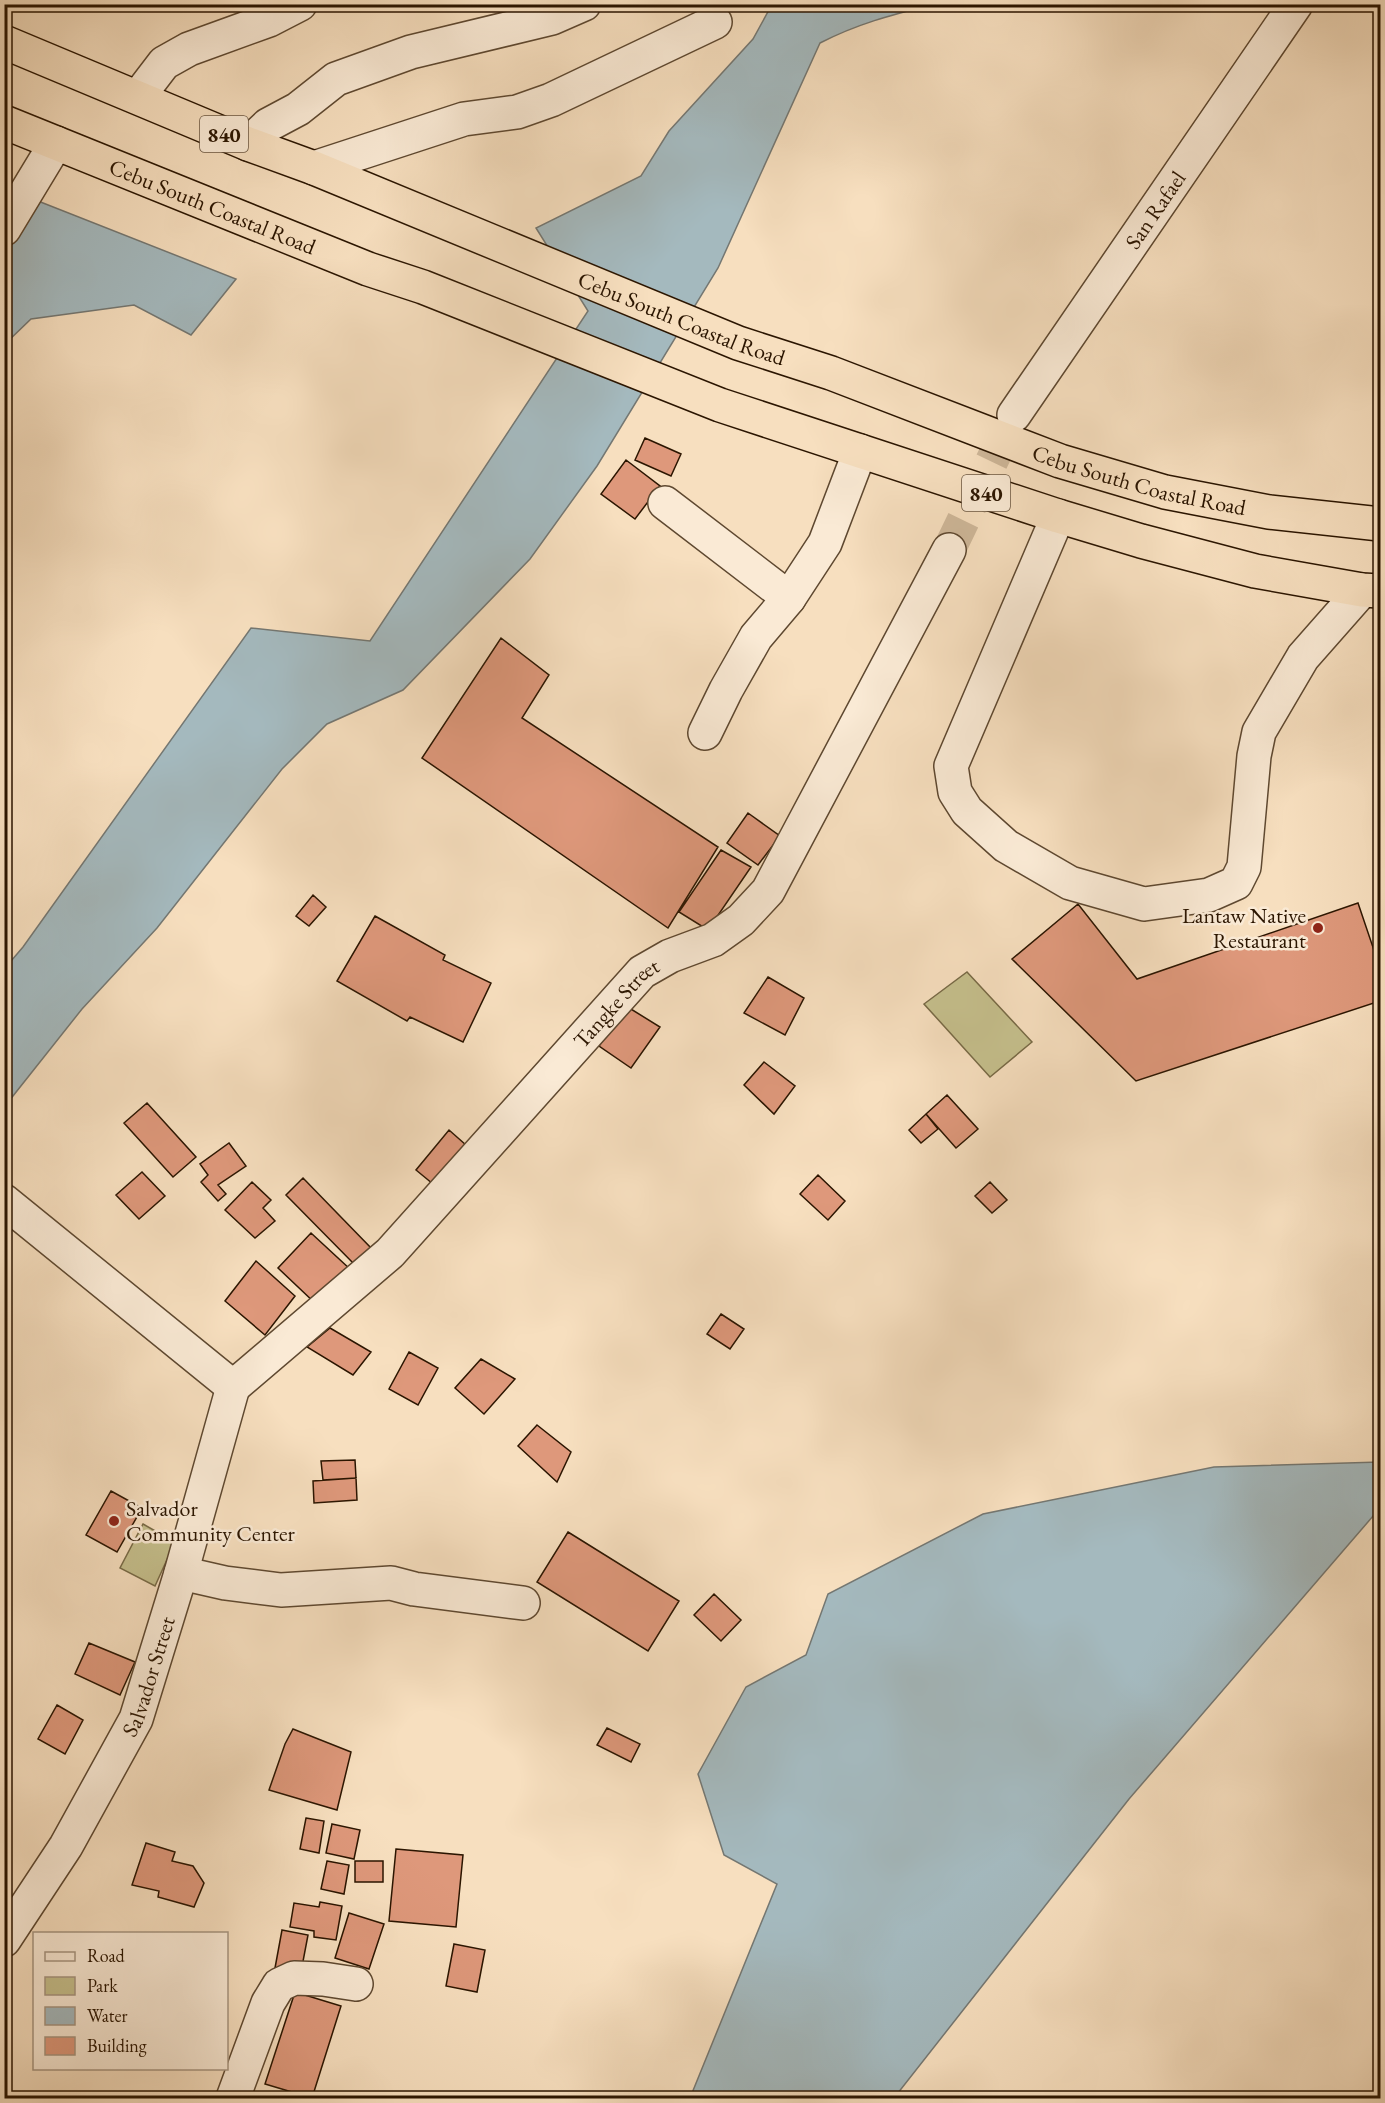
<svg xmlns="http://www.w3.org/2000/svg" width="1385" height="2103" font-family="'EB Garamond',serif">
  <rect width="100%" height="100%" fill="#f7dfbf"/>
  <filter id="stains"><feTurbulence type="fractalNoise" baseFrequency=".00333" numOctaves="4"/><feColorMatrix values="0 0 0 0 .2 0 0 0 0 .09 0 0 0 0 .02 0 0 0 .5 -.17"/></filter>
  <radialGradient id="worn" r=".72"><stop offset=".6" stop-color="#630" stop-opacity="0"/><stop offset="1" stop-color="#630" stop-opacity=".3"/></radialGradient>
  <path fill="#c5bf8c" stroke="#786a46" stroke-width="1.5" d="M967 972 1032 1042 990 1077 924 1004Z
    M143 1524 175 1542 155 1586 120 1568Z"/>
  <path fill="#a4b9be" stroke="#747772" stroke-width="1.5" d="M781 4 931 5C891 15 857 24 820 43L718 268 597 466 530 559 403 690 327 724 282 769 157 928 82 1009 5 1106V968L23 947 251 628 370 641 588 311 536 228 641 176 669 131 753 39 770 8Z
    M5 188 236 279 191 335 134 305 31 319 5 344Z
    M1380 1462V1508L1129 1799 894 2098H690L777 1884 724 1855 698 1774 746 1687 806 1655 828 1594 983 1514 1214 1467Z"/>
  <path fill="#de987b" stroke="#2b1500" stroke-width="1.5" d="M645 438 681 454 671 476 635 460Z
    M626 460 660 486 635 519 601 494Z
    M501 638 549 675 522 718 718 847 668 928 422 758Z
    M748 813 780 836 758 865 727 843Z
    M721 850 751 867 708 930 679 912Z
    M313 895 326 907 309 926 296 916Z
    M1358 903 1380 968V1001L1136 1081 1012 959 1078 904 1137 979Z
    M375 916 445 955 443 960 491 983 463 1042 410 1017 407 1021 337 981Z
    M768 977 804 998 785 1035 744 1013Z
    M626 1006 660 1027 631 1068 599 1046Z
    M764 1062 795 1086 774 1114 744 1085Z
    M947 1095 978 1129 956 1148 926 1114Z
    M147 1103 196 1157 173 1177 124 1123Z
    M926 1114 938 1129 921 1143 909 1130Z
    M449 1130 466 1145 433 1184 416 1170Z
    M229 1143 246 1166 218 1185 226 1194 218 1201 201 1182 208 1175 200 1164Z
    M142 1172 165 1196 139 1219 116 1195Z
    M818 1175 845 1201 828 1220 800 1194Z
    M303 1178 372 1249 355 1265 286 1195Z
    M252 1182 271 1200 263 1208 275 1221 255 1238 225 1210Z
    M990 1182 1007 1200 992 1213 975 1196Z
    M311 1233 351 1270 317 1305 278 1268Z
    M256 1261 295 1296 265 1335 225 1301Z
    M721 1314 744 1329 730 1349 707 1334Z
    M330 1328 371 1352 353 1375 307 1347Z
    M409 1352 438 1368 418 1405 389 1389Z
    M481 1359 515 1379 484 1414 455 1388Z
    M537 1425 571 1452 557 1482 518 1446Z
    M355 1460 356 1478 323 1480 321 1461Z
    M356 1478 357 1500 314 1503 313 1481Z
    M111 1491 142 1508 117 1552 86 1535Z
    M568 1532 679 1601 648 1651 537 1582Z
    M714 1594 741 1620 721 1641 694 1615Z
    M89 1643 135 1662 120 1695 75 1674Z
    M57 1705 83 1720 65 1754 38 1739Z
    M607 1728 640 1744 631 1762 597 1745Z
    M293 1729 351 1752 337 1810 269 1790 285 1744Z
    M306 1818 324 1821 319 1853 300 1849Z
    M332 1824 360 1830 354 1859 326 1853Z
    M146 1843 175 1852 172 1861 193 1866 204 1883 194 1907 158 1897 159 1891 132 1885Z
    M396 1849 463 1855 456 1927 389 1921Z
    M327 1861 349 1865 344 1894 321 1889Z
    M355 1861H383V1882H355Z
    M320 1902 342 1906 336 1940 314 1937V1931L290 1927 294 1903 319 1907Z
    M349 1913 384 1924 369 1969 335 1958Z
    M282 1930 308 1935 301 1972 275 1968Z
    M454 1944 485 1950 477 1992 446 1986Z
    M295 1992 341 2006 312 2098 265 2084Z"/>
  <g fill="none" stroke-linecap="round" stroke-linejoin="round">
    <path stroke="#ceb799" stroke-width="33" stroke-dasharray="33 16" stroke-linecap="butt" d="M949 550 1014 415"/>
    <g stroke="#5e4830" stroke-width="36">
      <g id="minor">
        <path d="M138 97 164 63 189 49 269 20 300 4"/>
        <path d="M248 144 268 125 298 109 336 79 411 52 552 18 584 4"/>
        <path d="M314 168 464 119 517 112 551 100 715 22"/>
        <path d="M4 229 56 143"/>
        <path id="s1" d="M1014 415 1296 4"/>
        <path d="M665 503 789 598"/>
        <path d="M1058 516 951 766 955 792 967 811 1006 846 1070 883 1144 904 1209 895 1236 883 1244 867 1254 756 1259 732 1303 657 1362 590"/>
        <path d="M705 733 726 690 756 637 789 598 825 543 860 451"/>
        <path d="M4 1201 233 1387"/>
        <path id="s2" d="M233 1387 390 1253 642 972 670 956 713 940 741 920 768 891 949 550"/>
        <path d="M181 1573 225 1583 281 1590 391 1583 414 1589 523 1603"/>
        <path id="s3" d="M4 1940 66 1846 136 1719 181 1573 233 1387"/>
        <path d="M233 2098 268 2003 279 1985 294 1978 323 1979 356 1984"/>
      </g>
    </g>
    <g stroke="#2b1500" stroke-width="36">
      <g id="highway">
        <path id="s4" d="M4 42 248 144 314 168 738 343 831 373 1060 461 1165 492 1269 512 1380 524"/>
        <path id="s5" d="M4 122 368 269 423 287 720 405 1058 516 1141 541 1255 571 1362 590 1380 591"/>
      </g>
    </g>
    <use href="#minor" stroke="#faead5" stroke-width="33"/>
    <use href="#highway" stroke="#f7dfbf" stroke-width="33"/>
  </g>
  <g fill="#8f2418" stroke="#faead5" stroke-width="2">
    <circle cx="1318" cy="928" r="6"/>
    <circle cx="114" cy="1521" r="6"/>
  </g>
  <g text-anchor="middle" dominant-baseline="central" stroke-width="5" stroke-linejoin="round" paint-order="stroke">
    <g fill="#faead5" stroke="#695540" stroke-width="1.5">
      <rect x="200" y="116" width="48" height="36" rx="4.5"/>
      <rect x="962" y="475" width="48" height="36" rx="4.5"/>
    </g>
    <g font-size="21" font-weight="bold" fill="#2b1500">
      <text x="224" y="134">840</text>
      <text x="986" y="493">840</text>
    </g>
    <g font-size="22" fill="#2b1500" stroke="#faead5">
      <text stroke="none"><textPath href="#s5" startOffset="225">Cebu South Coastal Road</textPath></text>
      <text stroke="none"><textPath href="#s1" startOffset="249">San Rafael</textPath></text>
      <text stroke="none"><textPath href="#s4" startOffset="732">Cebu South Coastal Road</textPath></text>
      <text stroke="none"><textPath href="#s4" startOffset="1218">Cebu South Coastal Road</textPath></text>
      <text stroke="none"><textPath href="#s2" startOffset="544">Tangke Street</textPath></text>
      <text stroke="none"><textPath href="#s3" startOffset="302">Salvador Street</textPath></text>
    </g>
    <g font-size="22" fill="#2b1500" stroke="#faead5" text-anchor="end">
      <text x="1306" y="915">Lantaw Native<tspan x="1306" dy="25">Restaurant</tspan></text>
      <text x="126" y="1508" text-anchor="start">Salvador<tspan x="126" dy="25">Community Center</tspan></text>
    </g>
  </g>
  <rect width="1385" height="2103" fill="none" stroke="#f7dfbf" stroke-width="24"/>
  <rect x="6" y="6" width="1373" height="2091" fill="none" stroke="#2b1500" stroke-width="3"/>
  <rect x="12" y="12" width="1361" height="2079" fill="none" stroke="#2b1500" stroke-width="1.5"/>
  <rect x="33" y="1932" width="195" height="138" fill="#faead5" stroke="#a79580" stroke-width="1.5"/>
  <rect x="45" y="1952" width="30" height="9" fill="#faead5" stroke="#a79580" stroke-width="1.5"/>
  <text x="87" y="1962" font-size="18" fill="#2b1500">Road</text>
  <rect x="45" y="1977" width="30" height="18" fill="#c5bf8c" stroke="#a79580" stroke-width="1.5"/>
  <text x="87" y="1992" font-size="18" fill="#2b1500">Park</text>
  <rect x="45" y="2007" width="30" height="18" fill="#a4b9be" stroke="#a79580" stroke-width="1.5"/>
  <text x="87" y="2022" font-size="18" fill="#2b1500">Water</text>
  <rect x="45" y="2037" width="30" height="18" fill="#de987b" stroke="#a79580" stroke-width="1.5"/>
  <text x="87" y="2052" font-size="18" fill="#2b1500">Building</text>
  <rect width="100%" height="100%" filter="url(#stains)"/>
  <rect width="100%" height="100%" fill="url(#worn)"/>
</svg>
